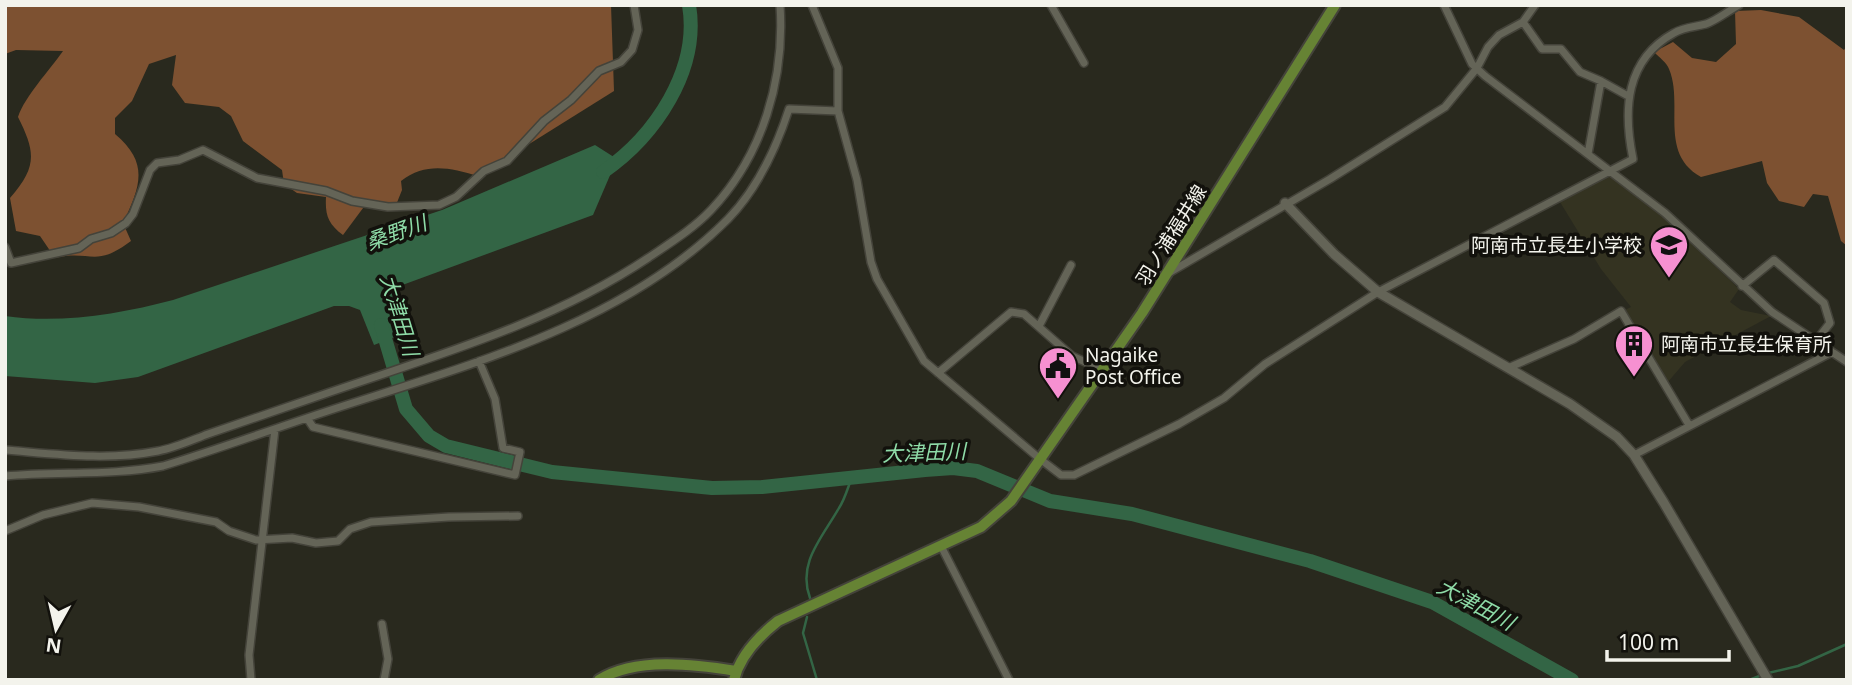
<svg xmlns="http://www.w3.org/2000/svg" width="1852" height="685" font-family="'Noto Sans','Noto Sans JP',sans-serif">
  <rect width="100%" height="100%" fill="#29291e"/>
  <path fill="#343321" d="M1615 176 1666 219 1739 289 1730 302 1741 310 1771 316 1685 362 1667 383 1623 311 1631 307 1601 269 1560 202 1608 177Z"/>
  <path fill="#7d5131" d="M5 5H611L614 91 478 176C450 168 426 162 401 181L402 190 396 205 369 200 343 235C328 224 325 215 326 197L297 193 284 184 282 170 243 141 231 116 219 107 185 103 172 85 176 55 149 64 132 101 115 118V134C149 163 141 185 123 223L131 241C94 269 91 249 55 258L40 236 16 231 10 198C37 167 36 153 18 117 25 96 49 71 63 51L16 50 5 54Z
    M1761 10 1799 17 1844 50 1847 46V246L1841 241 1828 196 1813 194 1804 207 1779 201 1767 183 1762 161 1701 177C1658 153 1684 104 1669 69 1667 63 1659 57 1654 52L1673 42 1692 58 1716 62 1736 44 1735 11Z"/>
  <path fill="#336545" d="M595 145 617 159 593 215 397 287C386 304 394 318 400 335L374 345 360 310 349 306H334L138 377 95 383 5 376V316C60 324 120 314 173 300L442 210Z"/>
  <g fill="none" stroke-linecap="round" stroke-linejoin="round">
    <path stroke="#336545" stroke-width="2.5" d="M810 598C797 563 822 538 839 508 845 499 848 487 852 477
      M807 617 803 633 817 680
      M1768 673 1798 666 1847 644
      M1749 680 1762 675"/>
    <path stroke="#336545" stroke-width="14" d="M603 172C655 136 700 70 689 5
      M381 325 406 409 429 436 446 446 552 472 712 488 762 487 925 470 953 468 977 471 1050 501 1132 514 1310 561 1432 602 1572 680"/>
    <g stroke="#44433a" stroke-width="10">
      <path id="minor" d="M812 5 838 68V111L857 180 871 262 877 279 924 361 1040 459 1061 475H1074L1179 424 1224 398 1265 364 1378 292 1633 159C1623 110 1625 60 1674 33 1684 27 1695 27 1706 24 1717 20 1728 11 1739 5
        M1051 5 1084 63
        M1444 5 1472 64 1485 76 1665 213 1772 312 1847 362
        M1523 22 1542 49H1561L1580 72 1601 81
        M1588 154 1601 81 1628 96
        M5 247 11 263 79 248 91 239 111 233 126 223 133 214 150 170 157 163 179 160 203 150 257 178 326 191 352 201 388 207 439 205 456 197 484 171 507 161 544 121 571 100 599 71 621 62 632 50 638 30 634 5
        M1167 274 1330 179 1445 107 1477 68 1488 47 1499 35 1523 22 1535 5
        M1742 286 1774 260 1824 303 1830 323 1816 341
        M1039 326 1071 265
        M1508 368 1574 339 1621 311 1689 425
        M938 373 1011 312 1024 314 1072 356 1103 370
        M307 418 313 427 515 475 520 452 503 448 495 399 479 361
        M5 450C56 454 107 461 158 451 175 448 192 440 208 434 243 422 278 410 313 398 427 358 546 326 648 258 670 243 693 229 711 210 763 155 785 79 780 5
        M1634 455 1832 352
        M5 476C58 471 112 476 163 466 222 448 281 426 340 407 473 364 626 322 728 219 758 188 776 149 789 109L838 111
        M5 531 43 515 92 503 139 507 216 522 229 531 256 540 292 538 316 543 338 541 350 529 371 522 449 517 518 516
        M941 546 1009 680
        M382 624 388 659 384 680
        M251 680 249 655 275 429"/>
    </g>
    <g stroke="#44433a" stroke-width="12">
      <path id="tertiary" d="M1285 203 1334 254 1378 292 1570 404 1617 437 1634 455 1664 503 1768 680"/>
    </g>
    <g stroke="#44433a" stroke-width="14">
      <path id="primary" d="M599 680C635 657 694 664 736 671
        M734 680C740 655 759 636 778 621L981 527 1011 501 1142 313 1335 5"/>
    </g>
    <use href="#minor" stroke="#646457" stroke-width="7"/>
    <use href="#tertiary" stroke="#646457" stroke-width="9"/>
    <use href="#primary" stroke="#668334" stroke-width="10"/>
  </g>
  <defs>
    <g id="school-pin" transform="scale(2.0125)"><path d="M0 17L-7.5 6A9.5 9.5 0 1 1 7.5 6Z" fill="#f690d1" stroke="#12110c"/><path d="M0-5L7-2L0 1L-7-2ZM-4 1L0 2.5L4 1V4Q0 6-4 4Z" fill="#111"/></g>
    <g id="building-pin" transform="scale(2.0125)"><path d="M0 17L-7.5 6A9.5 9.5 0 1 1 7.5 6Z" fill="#f690d1" stroke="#12110c"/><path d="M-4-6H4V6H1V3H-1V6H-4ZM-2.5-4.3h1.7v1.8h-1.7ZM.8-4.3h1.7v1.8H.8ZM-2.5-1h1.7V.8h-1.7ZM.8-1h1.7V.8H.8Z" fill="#111"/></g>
    <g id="civic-pin" transform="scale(2.0125)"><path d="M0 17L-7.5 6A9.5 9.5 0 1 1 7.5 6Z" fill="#f690d1" stroke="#12110c"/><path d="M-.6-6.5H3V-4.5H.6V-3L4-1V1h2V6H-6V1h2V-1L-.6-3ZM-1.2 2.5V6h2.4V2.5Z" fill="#111"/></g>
  </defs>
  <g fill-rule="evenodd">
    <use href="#school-pin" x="1669" y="245"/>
    <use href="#building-pin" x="1634" y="344"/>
    <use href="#civic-pin" x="1058" y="366"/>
  </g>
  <g text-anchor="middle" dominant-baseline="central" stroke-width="7" stroke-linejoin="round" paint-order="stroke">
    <g font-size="19" fill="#f3f3ec" stroke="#12110c">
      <text transform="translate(1171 235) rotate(-58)">羽ノ浦福井線</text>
    </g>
    <g font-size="19" fill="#f3f3ec" stroke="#12110c" text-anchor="start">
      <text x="1642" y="245" text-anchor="end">阿南市立長生小学校</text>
      <text x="1661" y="344">阿南市立長生保育所</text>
      <text x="1085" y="355">Nagaike<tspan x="1085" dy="22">Post Office</tspan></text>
    </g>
    <g font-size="21" font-style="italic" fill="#8edba7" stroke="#12110c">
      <text transform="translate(396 232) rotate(-20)">桑野川</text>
      <text transform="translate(400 315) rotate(73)">大津田川</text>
      <text transform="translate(924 452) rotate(-2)">大津田川</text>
      <text transform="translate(1476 604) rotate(28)">大津田川</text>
    </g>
  </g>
  <rect width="1852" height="685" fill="none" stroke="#f3f3ec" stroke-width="14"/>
  <g transform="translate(56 629) rotate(188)" stroke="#12110c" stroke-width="5" paint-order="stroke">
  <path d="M0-5L12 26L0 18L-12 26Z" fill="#f3f3ec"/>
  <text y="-10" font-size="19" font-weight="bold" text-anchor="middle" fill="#f3f3ec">N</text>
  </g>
  <path d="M1607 650v10h122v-10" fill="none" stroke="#f3f3ec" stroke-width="3.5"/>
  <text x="1618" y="650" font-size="21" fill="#f3f3ec" stroke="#12110c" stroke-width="5" paint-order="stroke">100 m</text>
</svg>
